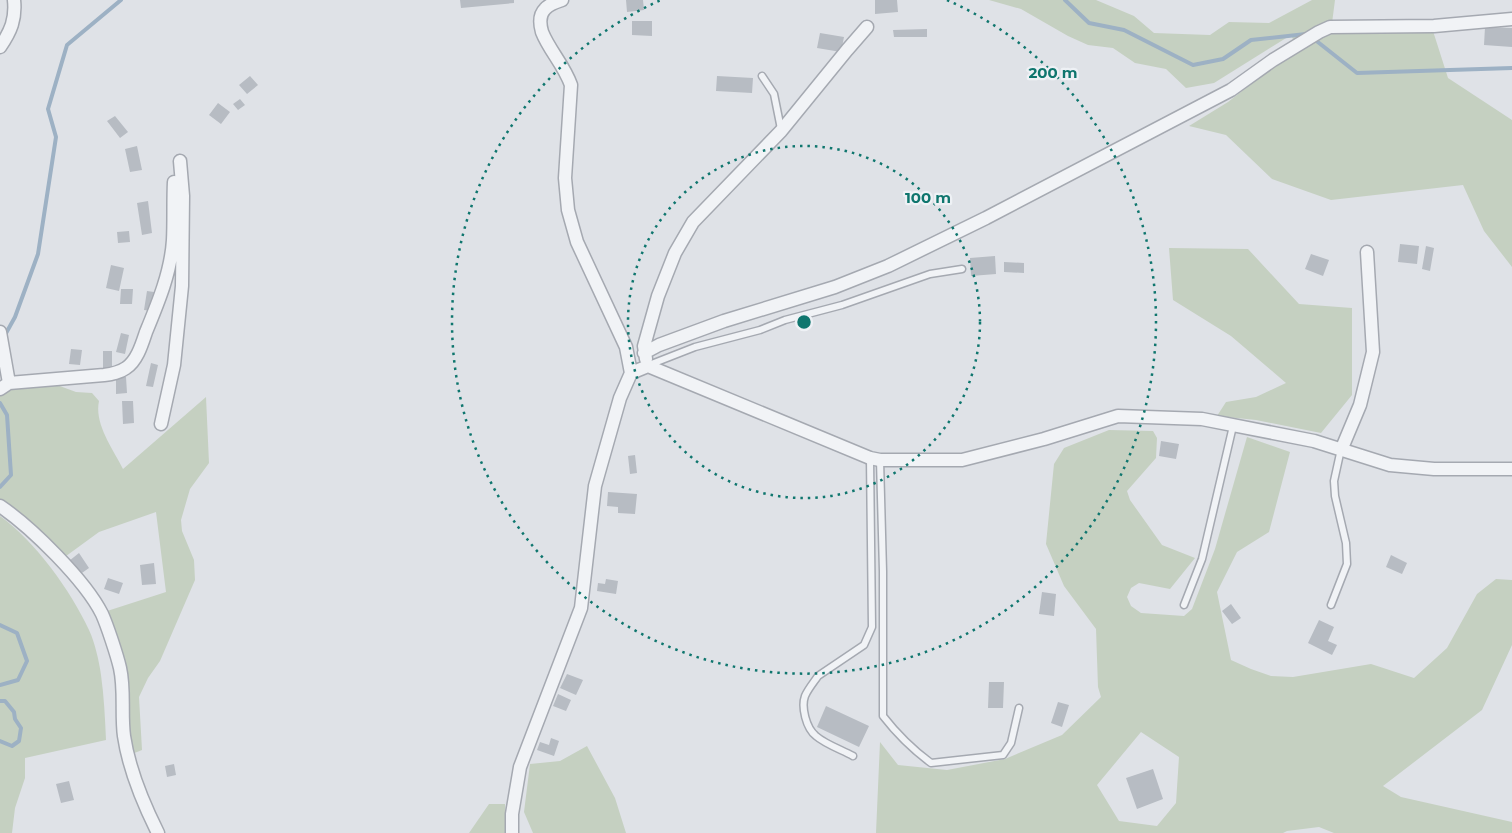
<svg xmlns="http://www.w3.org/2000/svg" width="1512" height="833" font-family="Montserrat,sans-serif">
  <rect width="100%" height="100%" fill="#dfe2e7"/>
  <path fill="#c5d0c1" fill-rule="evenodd" d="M989 0H1096L1134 16 1154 33 1210 35 1229 22 1269 23 1312 0H1335L1331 31H1433L1448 78 1512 120V267L1484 231 1463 185 1331 200 1272 179 1226 135 1189 126 1228 102 1297 48 1291 35 1214 83 1186 88 1166 69 1135 63 1113 48 1088 45 1068 36 1021 9Z
    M1169 248 1248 249 1299 304 1352 308V395L1321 433 1256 420 1217 416 1226 402 1256 397 1286 383 1231 336 1173 300Z
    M57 385 76 392 92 393 99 401C94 424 113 449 123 469L206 397 209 463 190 489 181 520 182 531 194 560 195 580 160 661 148 678 139 697 142 750 127 756 118 680 101 613 166 592 156 512 99 532 62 559 0 510V396L10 388Z
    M1109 430 1153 431 1157 438 1156 458 1127 491 1130 500 1162 545 1195 558 1170 589 1139 583 1131 588 1127 597 1131 606 1141 613 1184 616 1192 609 1215 549 1247 437 1290 452 1269 532 1237 552 1217 592 1231 660 1251 669 1271 676 1293 677 1371 664 1414 678 1447 648 1477 594 1496 579 1512 580V645L1482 710 1383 786 1401 797 1512 822V833H1334L1319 827 1287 831 1283 833H876L880 742 898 765 947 770 1005 759 1062 735 1101 697 1098 687 1096 629 1064 586 1046 544 1054 464 1064 448ZM1141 732 1179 757 1176 803 1157 826 1119 821 1097 785Z
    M0 516C35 541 71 591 89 630 95 643 99 661 101 675 104 696 105 718 106 740L25 758V778L15 808 12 833H0Z
    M587 746 615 798 626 833H533L524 812 530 764 560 761Z
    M489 804H505L506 833H469Z"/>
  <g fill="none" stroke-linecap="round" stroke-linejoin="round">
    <path stroke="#9db1c4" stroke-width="4" d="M1065 0 1089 23 1124 30 1193 65 1223 59 1251 40 1306 34
      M1314 39 1357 73 1512 68
      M5 335 15 317 38 254 56 137 48 109 67 45 121 0
      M0 403 7 415 11 475 0 487
      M0 625 17 633 27 661 18 680 0 685
      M0 701H5L14 712 15 719 21 728 19 741 12 746 0 741"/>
  </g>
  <path fill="#b7bcc3" d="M460 0H514V3L461 8Z
    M626 0H643L644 10 627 12Z
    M875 0H897L898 12 875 14Z
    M632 21H652V36L632 35Z
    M1485 27 1512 28V47L1484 45Z
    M927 29V37H894L893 30Z
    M820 33 844 37 841 52 817 48Z
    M250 76 258 85 247 94 239 85Z
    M717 76 753 78 752 93 716 91Z
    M240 99 245 105 238 110 233 104Z
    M218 103 230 112 221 124 209 115Z
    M115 116 128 132 120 138 107 121Z
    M137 146 142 170 130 172 125 149Z
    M148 201 152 233 142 235 137 203Z
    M129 231 130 242 118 243 117 232Z
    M1400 244 1419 246 1417 264 1398 262Z
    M1426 246 1434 248 1430 271 1422 269Z
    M1311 254 1329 260 1323 276 1305 269Z
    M995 256 996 274 971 276 970 258Z
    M1004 262 1024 263V273L1004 272Z
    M111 265 124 268 119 291 106 288Z
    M121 289H133L132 304H120Z
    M147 291 154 292 152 311 144 310Z
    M121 333 129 335 125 354 116 352Z
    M71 349 82 350 80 365 69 364Z
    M103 351H112V369H103Z
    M151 363 158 365 153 387 146 386Z
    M116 377H126L127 393 116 394Z
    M122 401H133L134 423 123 424Z
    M1161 441 1179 444 1176 459 1159 456Z
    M635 455 637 473 630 474 628 456Z
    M608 492 637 494 635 514 618 513V507L607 506Z
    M79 553 89 568 79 575 69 561Z
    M1391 555 1407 563 1402 574 1386 567Z
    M154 563 156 584 142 585 140 565Z
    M108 578 123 583 119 594 104 589Z
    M606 579 618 581 616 594 597 591 598 583 605 584Z
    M1042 592 1056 594 1054 616 1039 614Z
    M1231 604 1241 618 1232 624 1222 611Z
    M1319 620 1334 627 1328 641 1337 645 1332 655 1308 643Z
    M567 674 583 680 576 695 560 688Z
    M989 682H1004L1003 708H988Z
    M558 694 571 700 566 711 553 706Z
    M1058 702 1069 705 1062 727 1051 723Z
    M826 706 869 726 859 747 817 727Z
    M551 738 559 741 554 756 537 750 540 742 549 745Z
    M174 764 176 775 167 777 165 766Z
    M1153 769 1163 799 1137 809 1126 778Z
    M69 781 74 800 61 803 56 784Z"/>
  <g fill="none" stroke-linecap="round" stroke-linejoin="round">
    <g stroke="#a5a9b1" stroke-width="9">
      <path id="service" d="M762 76 774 94 781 129
        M649 365 695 347 760 330 785 320 842 305 930 274 962 269
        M880 460 883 571V716C897 734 912 749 931 763L1003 755 1011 743 1019 708
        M1184 605 1202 559 1233 426
        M1331 605 1347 564 1346 543 1335 496 1334 481 1341 449
        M853 756C842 750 825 744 816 736 806 728 801 707 805 696 808 689 814 682 818 676L864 645 872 627 870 458"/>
    </g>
    <g stroke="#a5a9b1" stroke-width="15">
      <path id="minor" d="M0 47C11 31 16 19 14 0
        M0 332 9 383
        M644 353 659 345 724 321 835 287 888 266 986 218 1231 90 1273 60 1319 32 1330 27 1434 26 1512 19
        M646 359 644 346 658 296 675 253 693 222 781 131 847 50 867 27
        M631 373 648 366 870 458 880 460H962L1044 439 1118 416 1202 419 1314 441 1390 465 1434 469H1512
        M0 389 9 383 104 375C112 374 119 373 126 368 137 361 142 344 146 332 158 303 171 272 173 240 174 221 173 202 174 182
        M161 424 174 365 182 286 183 196 180 161
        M1342 448 1360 405 1373 352 1367 252
        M0 506C31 527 85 580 102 614 107 625 117 655 120 668 125 690 121 714 124 736 129 770 143 803 158 833
        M512 833V814L520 767 581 608 595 486 620 398 631 373 626 347 577 242 568 210 565 178 571 85C564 65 549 50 542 32 540 25 539 15 545 9 549 4 556 2 562 0"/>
    </g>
    <use href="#service" stroke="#f1f3f6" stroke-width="6"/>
    <use href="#minor" stroke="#f1f3f6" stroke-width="12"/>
  </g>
  <g fill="none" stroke="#0f766e" stroke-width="2.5" stroke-dasharray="2.5 5">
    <circle cx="804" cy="322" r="176"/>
    <path d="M947 0A352 352 0 1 1 661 0"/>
  </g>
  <circle cx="804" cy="322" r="8" fill="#0f766e" stroke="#eef1f5" stroke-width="2.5"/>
  <g font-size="15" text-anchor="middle" font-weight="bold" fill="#0f766e" stroke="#eef1f5" stroke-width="4.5" stroke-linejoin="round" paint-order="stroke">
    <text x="1053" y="78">200 m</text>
    <text x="928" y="203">100 m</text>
  </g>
</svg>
